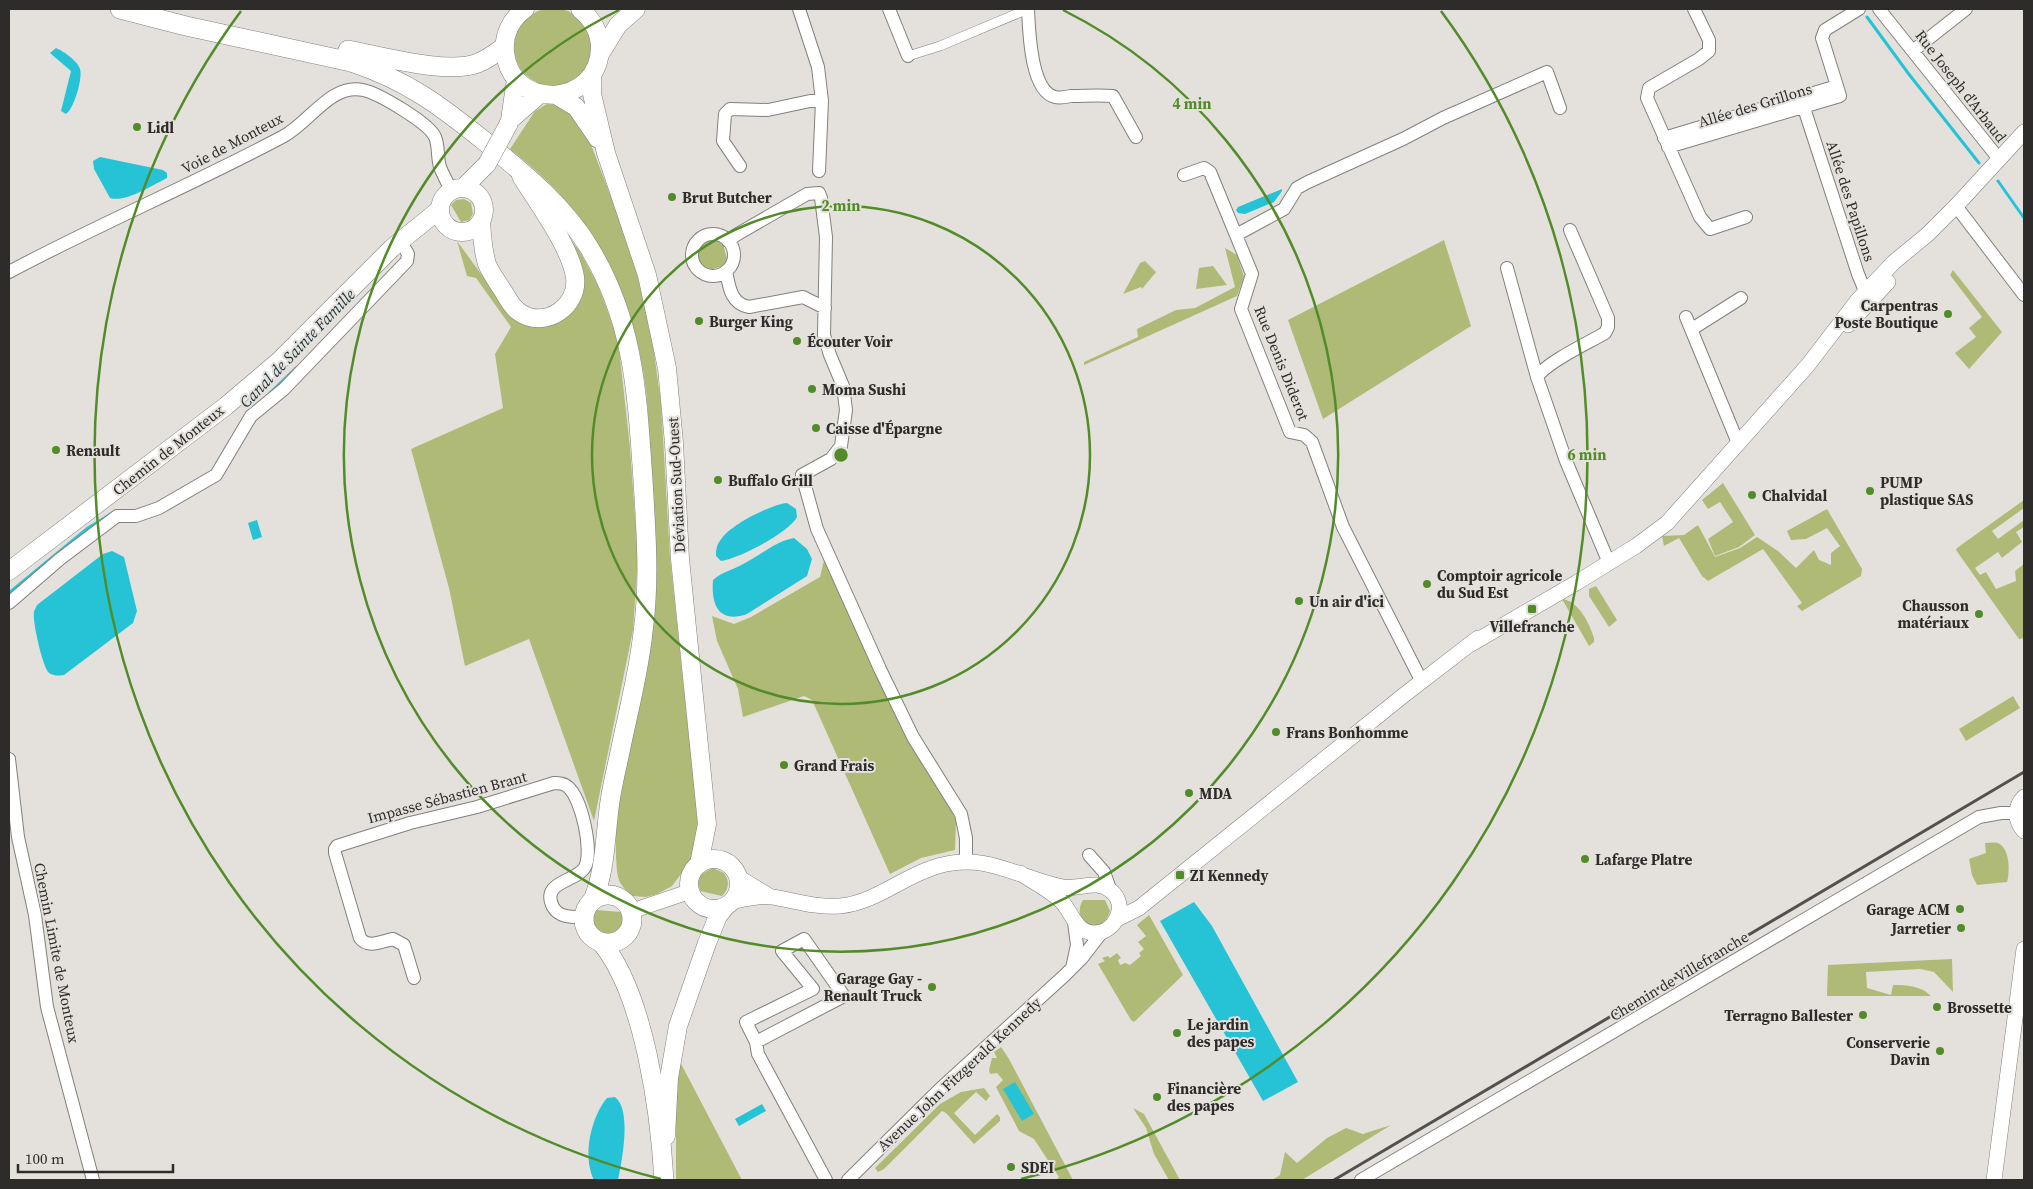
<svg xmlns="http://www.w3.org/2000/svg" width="2033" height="1189" font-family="'Source Serif 4',serif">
  <rect width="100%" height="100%" fill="#e4e1dd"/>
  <path fill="#afba76" d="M514 47a39 39 0 1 1 78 0a39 39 0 1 1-78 0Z
    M547 104 561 105 571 111 590 142 616 210 638 278 652 338 661 403 670 557 700 841 696 854 672 886 657 894 646 897 632 896C629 893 624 889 621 884 616 876 617 866 616 857 613 782 642 709 652 635 659 582 655 528 651 475 649 440 649 404 643 370 627 276 585 207 510 149L535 111Z
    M464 199 471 203 473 214 469 220 461 222 451 205 456 200Z
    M568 237 579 250 598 285 618 339 630 448 638 557 633 630 594 821 529 639 465 666 449 588 411 449 503 408 495 354 511 327 476 278 467 276 457 241 494 292 526 324 559 323 574 307Z
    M714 239 725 246 724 248 727 259 723 266 710 270 699 263 697 255 702 243Z
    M1444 240 1471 326 1323 419 1288 320Z
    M1225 248 1237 255 1244 277 1237 296 1084 365V362L1138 337 1137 329 1176 310 1195 308 1235 287Z
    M1145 261 1156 272 1142 289 1141 287 1123 294 1140 263Z
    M1213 266 1227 285 1196 289 1199 268Z
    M1953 270 2002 332 1969 369 1955 353 1976 337 1969 328 1982 317 1950 275Z
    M1723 483 1755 535 1739 547 1715 556 1708 539 1733 522 1720 502 1708 509 1702 500Z
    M2024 500V508L1992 531 1998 539 2024 520V527L2016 532 2022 542 2002 558 1998 552 1975 568 1980 575 1986 572 1996 589 2016 581 2015 571 2024 564V638L2019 639 1956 550 1957 548Z
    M1827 509 1862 569 1861 576 1802 611 1797 606 1802 603 1763 549 1708 581 1702 576 1679 538 1664 546 1662 536 1684 535 1698 525 1715 557 1740 548 1757 537 1778 551 1796 568 1814 550 1819 560 1831 565V553L1840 546 1827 528 1806 539 1791 540 1787 531Z
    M824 560 904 734 945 796 956 821 955 850 921 858 890 874 812 700 804 696 743 717 738 689 717 641 712 616 734 624 751 617 820 577Z
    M1596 586 1617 620 1609 627 1589 596V589Z
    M1562 599C1579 601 1589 623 1594 638V642L1589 646Z
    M2013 696 2020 708 1966 741 1959 729Z
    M1985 843C1989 843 1994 842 1998 843 2010 848 2010 872 2007 882L1977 885 1972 875 1969 859 1986 853Z
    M713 868 724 873C730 881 729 889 722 896L700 891 698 882 701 874Z
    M1083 900H1105L1110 911C1103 937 1069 923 1083 900Z
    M596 910 621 912C633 944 578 938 596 910Z
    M1149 915 1183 975 1134 1022 1131 1020 1098 964 1105 961 1102 958 1108 956 1110 958 1117 953 1121 958 1118 960 1120 965 1125 963 1130 965 1141 956 1139 953 1144 949 1138 942 1146 936 1137 925Z
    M1952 959 1953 992 1934 972 1920 969 1866 972 1867 988 1891 995 1893 985C1906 985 1922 986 1931 996H1827L1828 965Z
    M1001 1047 1009 1059 1073 1180H1056L1059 1177 1034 1139 1019 1131 996 1087 1003 1080 997 1073 990 1074 989 1070 992 1058H997L994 1052Z
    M679 1060 742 1180H676V1115Z
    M984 1088 990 1096 986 1101 976 1092 954 1113 975 1135 997 1114 1000 1117V1121L974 1144 946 1113 942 1111 884 1169 878 1172 875 1168 940 1104 961 1092Z
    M1133 1108 1144 1114 1180 1180H1169L1154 1154 1146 1128Z
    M1391 1125 1302 1180H1272L1280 1175 1285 1152 1297 1163 1327 1138 1346 1128 1363 1134Z"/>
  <path fill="#26c3d6" d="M56 48C63 51 78 61 80 69 83 78 74 109 66 114L61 111 71 71 50 53Z
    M100 157 163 170 167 173V178C153 185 125 203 110 198L94 169 93 161Z
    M1282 189V191L1274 202 1245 214 1238 213 1236 210 1238 207Z
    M787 503 796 509 797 517C788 533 740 558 721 561L716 556C716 548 717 544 722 538 732 524 770 505 787 503Z
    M257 520 262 537 253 540 248 523Z
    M794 538 807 549 812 559 807 576 747 614C718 624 711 604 713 580 723 571 734 570 745 563 761 555 776 541 794 538Z
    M112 551 124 557 137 611 133 623 64 675C59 676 54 676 49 673 43 668 32 621 34 612 34 610 36 608 37 605L103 554Z
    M1194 902 1212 926 1298 1082 1263 1101 1160 921Z
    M1015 1082 1034 1114 1022 1121 1003 1089Z
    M615 1097C632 1110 622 1161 618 1180H594C582 1157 591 1117 607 1098Z
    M762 1104 766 1111 739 1126 735 1119Z"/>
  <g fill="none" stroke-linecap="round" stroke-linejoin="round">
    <path stroke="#26c3d6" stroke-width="3" d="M1867 17 1908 73 1979 163
      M1998 181 2024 218
      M270 393 296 368
      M9 593 88 528 114 512"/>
    <g stroke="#82807c" stroke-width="10">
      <path id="pedestrian" d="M908 56 940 46 1028 9"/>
    </g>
    <g stroke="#82807c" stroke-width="14">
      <path id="minor" d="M799 9 818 67 822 101 819 171
        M889 9 908 56
        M1028 9C1029 29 1030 91 1055 97 1059 98 1066 97 1071 96 1085 96 1099 95 1113 96L1136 137
        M1694 9 1709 40V51L1699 59 1649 88 1647 98 1700 217 1710 229 1746 217
        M1879 9 1999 159
        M1914 50 1966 9
        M1837 86 1822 38 1825 30 1859 9
        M1804 108 1858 274 1868 298
        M1664 138 1837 86 1840 96 1668 147
        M740 166 723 141 725 114 730 109 768 110 810 101H822
        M1184 175 1204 168 1210 172 1236 235
        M1956 206 2024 295
        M1570 230 1608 318V327L1605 333C1588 343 1547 362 1537 377L1566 461 1609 563
        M692 255a21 21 0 1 1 42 0a21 21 0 1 1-42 0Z
        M728 241 736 235 807 194 819 193 821 198 826 237 824 335 830 355 843 386 846 410 841 446 831 459 802 475 817 529 880 669 913 737 961 814 966 838V862
        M1507 268 1537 377
        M726 271C729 287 731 304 749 307L803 297 825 308
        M9 272C99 224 194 184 284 136 310 122 331 83 363 90 378 93 429 123 435 137 439 146 437 157 440 167 443 175 448 183 451 191
        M1686 317 1738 443
        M1692 329 1741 298
        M9 603 60 559 117 516H136L159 508 216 475 251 416 284 389 407 261 408 254 401 242
        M1422 682 1343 527 1312 442 1304 435 1290 432 1241 309 1252 274 1236 235 1284 209 1297 188 1308 182 1403 139 1443 118 1547 72 1560 108
        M9 759 18 837 35 915 47 1007 93 1180
        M1089 855 1104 872 1110 889
        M1072 968 1077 945 1074 922
        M414 978 404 945 393 939C382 941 368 949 360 938L335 853V849L337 846 410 823 477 807 554 783C559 783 564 783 568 787 582 799 593 851 585 867 577 882 540 881 553 907 559 918 573 917 584 917
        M756 1042 844 996 804 939 782 951 813 989 746 1022 756 1042 758 1054 826 1180
        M848 1180 939 1090 1065 975 1082 958 1102 932
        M1361 1180 1979 817 2001 813H2017"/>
    </g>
    <g stroke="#82807c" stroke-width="16">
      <path id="tertiary" d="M1848 325 1888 282
        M1471 644 1576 583 1636 546 1667 523 1808 365 1857 301 1894 262 1928 234 1956 206 2024 132
        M2024 797C2014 807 2015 821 2024 831
        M738 877 771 897
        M731 902C744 899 760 895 773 897 796 901 817 908 840 906 877 902 903 876 938 866 987 852 1018 878 1063 887 1079 890 1096 879 1110 890 1129 904 1116 933 1094 933 1076 932 1073 915 1063 903 1052 891 1033 882 1020 873
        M632 911 691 891
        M1117 919 1139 908 1404 695 1478 638
        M1994 1180 2024 949"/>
    </g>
    <g stroke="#82807c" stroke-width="19">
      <path id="secondary" d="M525 9C511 19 503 35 505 52 511 112 599 107 600 48 600 32 592 19 580 9
        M600 54 618 25 636 9
        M592 75V94L606 153 647 275 667 368 674 443 680 559 707 824 699 864
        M556 95 576 107 598 139
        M510 120 540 94
        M508 125 510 120 516 79
        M440 210a22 22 0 1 1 44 0a22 22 0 1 1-44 0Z
        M463 188 487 164
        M481 222C482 236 483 252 487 264 491 274 499 284 505 294 509 301 512 307 519 312 544 330 579 307 575 277 570 246 537 202 521 176
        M9 571 226 406 279 361 392 248 440 209
        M689 884a25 25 0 1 1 50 0a25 25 0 1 1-50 0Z
        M666 1136 669 1078 678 1026 707 943 718 916 726 906"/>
    </g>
    <g stroke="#82807c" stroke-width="20">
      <path id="primary" d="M120 9 186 26 351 62C409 81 442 107 488 144 526 175 565 207 590 249 635 324 637 396 643 480 646 531 650 581 643 632 639 672 628 712 620 752 616 771 611 790 609 809 605 840 605 871 593 900
        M348 50C381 56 448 75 478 63 488 59 496 53 504 47
        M584 919a24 24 0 1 1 48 0a24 24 0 1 1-48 0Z
        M601 942C645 995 660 1113 664 1180"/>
    </g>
    <use href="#pedestrian" stroke="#fff" stroke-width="9"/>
    <use href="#minor" stroke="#fff" stroke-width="12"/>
    <use href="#tertiary" stroke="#fff" stroke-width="15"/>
    <use href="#secondary" stroke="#fff" stroke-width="18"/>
    <use href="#primary" stroke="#fff" stroke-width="19"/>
    <path stroke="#53514f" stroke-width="3" d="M1334 1180 2024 772"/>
    <g stroke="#82807c" stroke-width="19" stroke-linecap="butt">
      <path id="secondary-bridge" d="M487 164 508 125"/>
    </g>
    <use href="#secondary-bridge" stroke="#fff" stroke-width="18"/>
  </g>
  <g fill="none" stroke="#528c29" stroke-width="2.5">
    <circle cx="841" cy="455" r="249"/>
    <path d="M1063 10A497 497 0 1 1 619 10"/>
    <path d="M661 1179A746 746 0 0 1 241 11M1441 11A746 746 0 0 1 1021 1179"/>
  </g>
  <g fill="#528c29" stroke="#e4e1dd" stroke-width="2">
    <circle cx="137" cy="127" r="5"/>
    <circle cx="672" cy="197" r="5"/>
    <circle cx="1948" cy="314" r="5"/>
    <circle cx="699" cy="321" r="5"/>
    <circle cx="797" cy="341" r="5"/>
    <circle cx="812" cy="389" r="5"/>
    <circle cx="816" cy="428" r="5"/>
    <circle cx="56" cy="450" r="5"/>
    <circle cx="718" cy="480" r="5"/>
    <circle cx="1870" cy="491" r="5"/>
    <circle cx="1752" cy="495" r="5"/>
    <circle cx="1427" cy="584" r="5"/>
    <circle cx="1299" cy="601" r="5"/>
    <rect x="1527" y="604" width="10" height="10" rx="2.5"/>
    <circle cx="1979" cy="614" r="5"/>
    <circle cx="1276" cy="732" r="5"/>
    <circle cx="784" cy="765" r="5"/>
    <circle cx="1189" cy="793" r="5"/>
    <circle cx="1585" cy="859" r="5"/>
    <rect x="1175" y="870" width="10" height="10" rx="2.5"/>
    <circle cx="1960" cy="909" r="5"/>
    <circle cx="1961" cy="928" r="5"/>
    <circle cx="932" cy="987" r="5"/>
    <circle cx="1937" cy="1007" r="5"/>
    <circle cx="1863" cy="1015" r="5"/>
    <circle cx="1177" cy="1033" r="5"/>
    <circle cx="1940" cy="1051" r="5"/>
    <circle cx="1157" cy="1097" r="5"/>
    <circle cx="1011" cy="1167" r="5"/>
  </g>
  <g text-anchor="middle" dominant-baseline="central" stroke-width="4" stroke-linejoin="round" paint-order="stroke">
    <g font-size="15" fill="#2d2c2a" stroke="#e4e1dd">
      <text transform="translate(1961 86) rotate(52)">Rue Joseph d'Arbaud</text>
      <text transform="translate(1755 105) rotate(-17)">Allée des Grillons</text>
      <text transform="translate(232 143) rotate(-28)">Voie de Monteux</text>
      <text transform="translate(1851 201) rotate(72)">Allée des Papillons</text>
      <text transform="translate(1282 363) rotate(68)">Rue Denis Diderot</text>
      <text transform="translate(168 450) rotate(-38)">Chemin de Monteux</text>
      <text transform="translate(676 485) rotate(-93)">Déviation Sud-Ouest</text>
      <text transform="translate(447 797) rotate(-15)">Impasse Sébastien Brant</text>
      <text transform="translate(57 953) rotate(79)">Chemin Limite de Monteux</text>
      <text transform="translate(1679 976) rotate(-31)">Chemin de Villefranche</text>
      <text transform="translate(959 1074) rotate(-43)">Avenue John Fitzgerald Kennedy</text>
    </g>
    <g font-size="15" font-weight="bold" fill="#2d2c2a" stroke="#e4e1dd" text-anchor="start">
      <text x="147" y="127">Lidl</text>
      <text x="682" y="197">Brut Butcher</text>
      <text x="1938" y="305" text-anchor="end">Carpentras<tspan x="1938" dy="17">Poste Boutique</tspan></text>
      <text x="709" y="321">Burger King</text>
      <text x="807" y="341">Écouter Voir</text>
      <text x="822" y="389">Moma Sushi</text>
      <text x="826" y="428">Caisse d'Épargne</text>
      <text x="66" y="450">Renault</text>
      <text x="728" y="480">Buffalo Grill</text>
      <text x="1880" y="482">PUMP<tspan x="1880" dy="17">plastique SAS</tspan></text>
      <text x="1762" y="495">Chalvidal</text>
      <text x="1437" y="575">Comptoir agricole<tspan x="1437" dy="17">du Sud Est</tspan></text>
      <text x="1309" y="601">Un air d'ici</text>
      <text x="1969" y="605" text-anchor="end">Chausson<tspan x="1969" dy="17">matériaux</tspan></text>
      <text x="1532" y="626" text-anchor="middle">Villefranche</text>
      <text x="1286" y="732">Frans Bonhomme</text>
      <text x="794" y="765">Grand Frais</text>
      <text x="1199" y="793">MDA</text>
      <text x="1595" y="859">Lafarge Platre</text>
      <text x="1190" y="875">ZI Kennedy</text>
      <text x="1950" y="909" text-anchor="end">Garage ACM</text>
      <text x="1951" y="928" text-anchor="end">Jarretier</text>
      <text x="922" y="978" text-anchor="end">Garage Gay -<tspan x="922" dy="17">Renault Truck</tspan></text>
      <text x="1947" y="1007">Brossette</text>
      <text x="1853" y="1015" text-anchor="end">Terragno Ballester</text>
      <text x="1187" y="1024">Le jardin<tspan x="1187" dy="17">des papes</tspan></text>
      <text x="1930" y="1042" text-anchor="end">Conserverie<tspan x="1930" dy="17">Davin</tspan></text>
      <text x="1167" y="1088">Financière<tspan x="1167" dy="17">des papes</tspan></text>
      <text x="1021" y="1167">SDEI</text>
    </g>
    <g font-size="16" font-style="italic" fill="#1c3438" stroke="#e4e1dd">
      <text transform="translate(297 348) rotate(-46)">Canal de Sainte Famille</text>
    </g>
  </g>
  <circle cx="841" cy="455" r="8" fill="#528c29" stroke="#e4e1dd" stroke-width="2.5"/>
  <g font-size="15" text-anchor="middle" font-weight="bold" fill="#528c29" stroke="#e4e1dd" stroke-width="4" stroke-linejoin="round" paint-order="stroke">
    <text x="1192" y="109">4 min</text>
    <text x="841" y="211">2 min</text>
    <text x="1587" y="460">6 min</text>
  </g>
  <rect width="2033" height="1189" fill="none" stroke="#2d2c2a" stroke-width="20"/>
  <path d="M18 1164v8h155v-8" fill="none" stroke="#2d2c2a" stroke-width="2.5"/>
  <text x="25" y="1164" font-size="15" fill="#2d2c2a" stroke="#e4e1dd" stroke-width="4" paint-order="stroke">100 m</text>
</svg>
